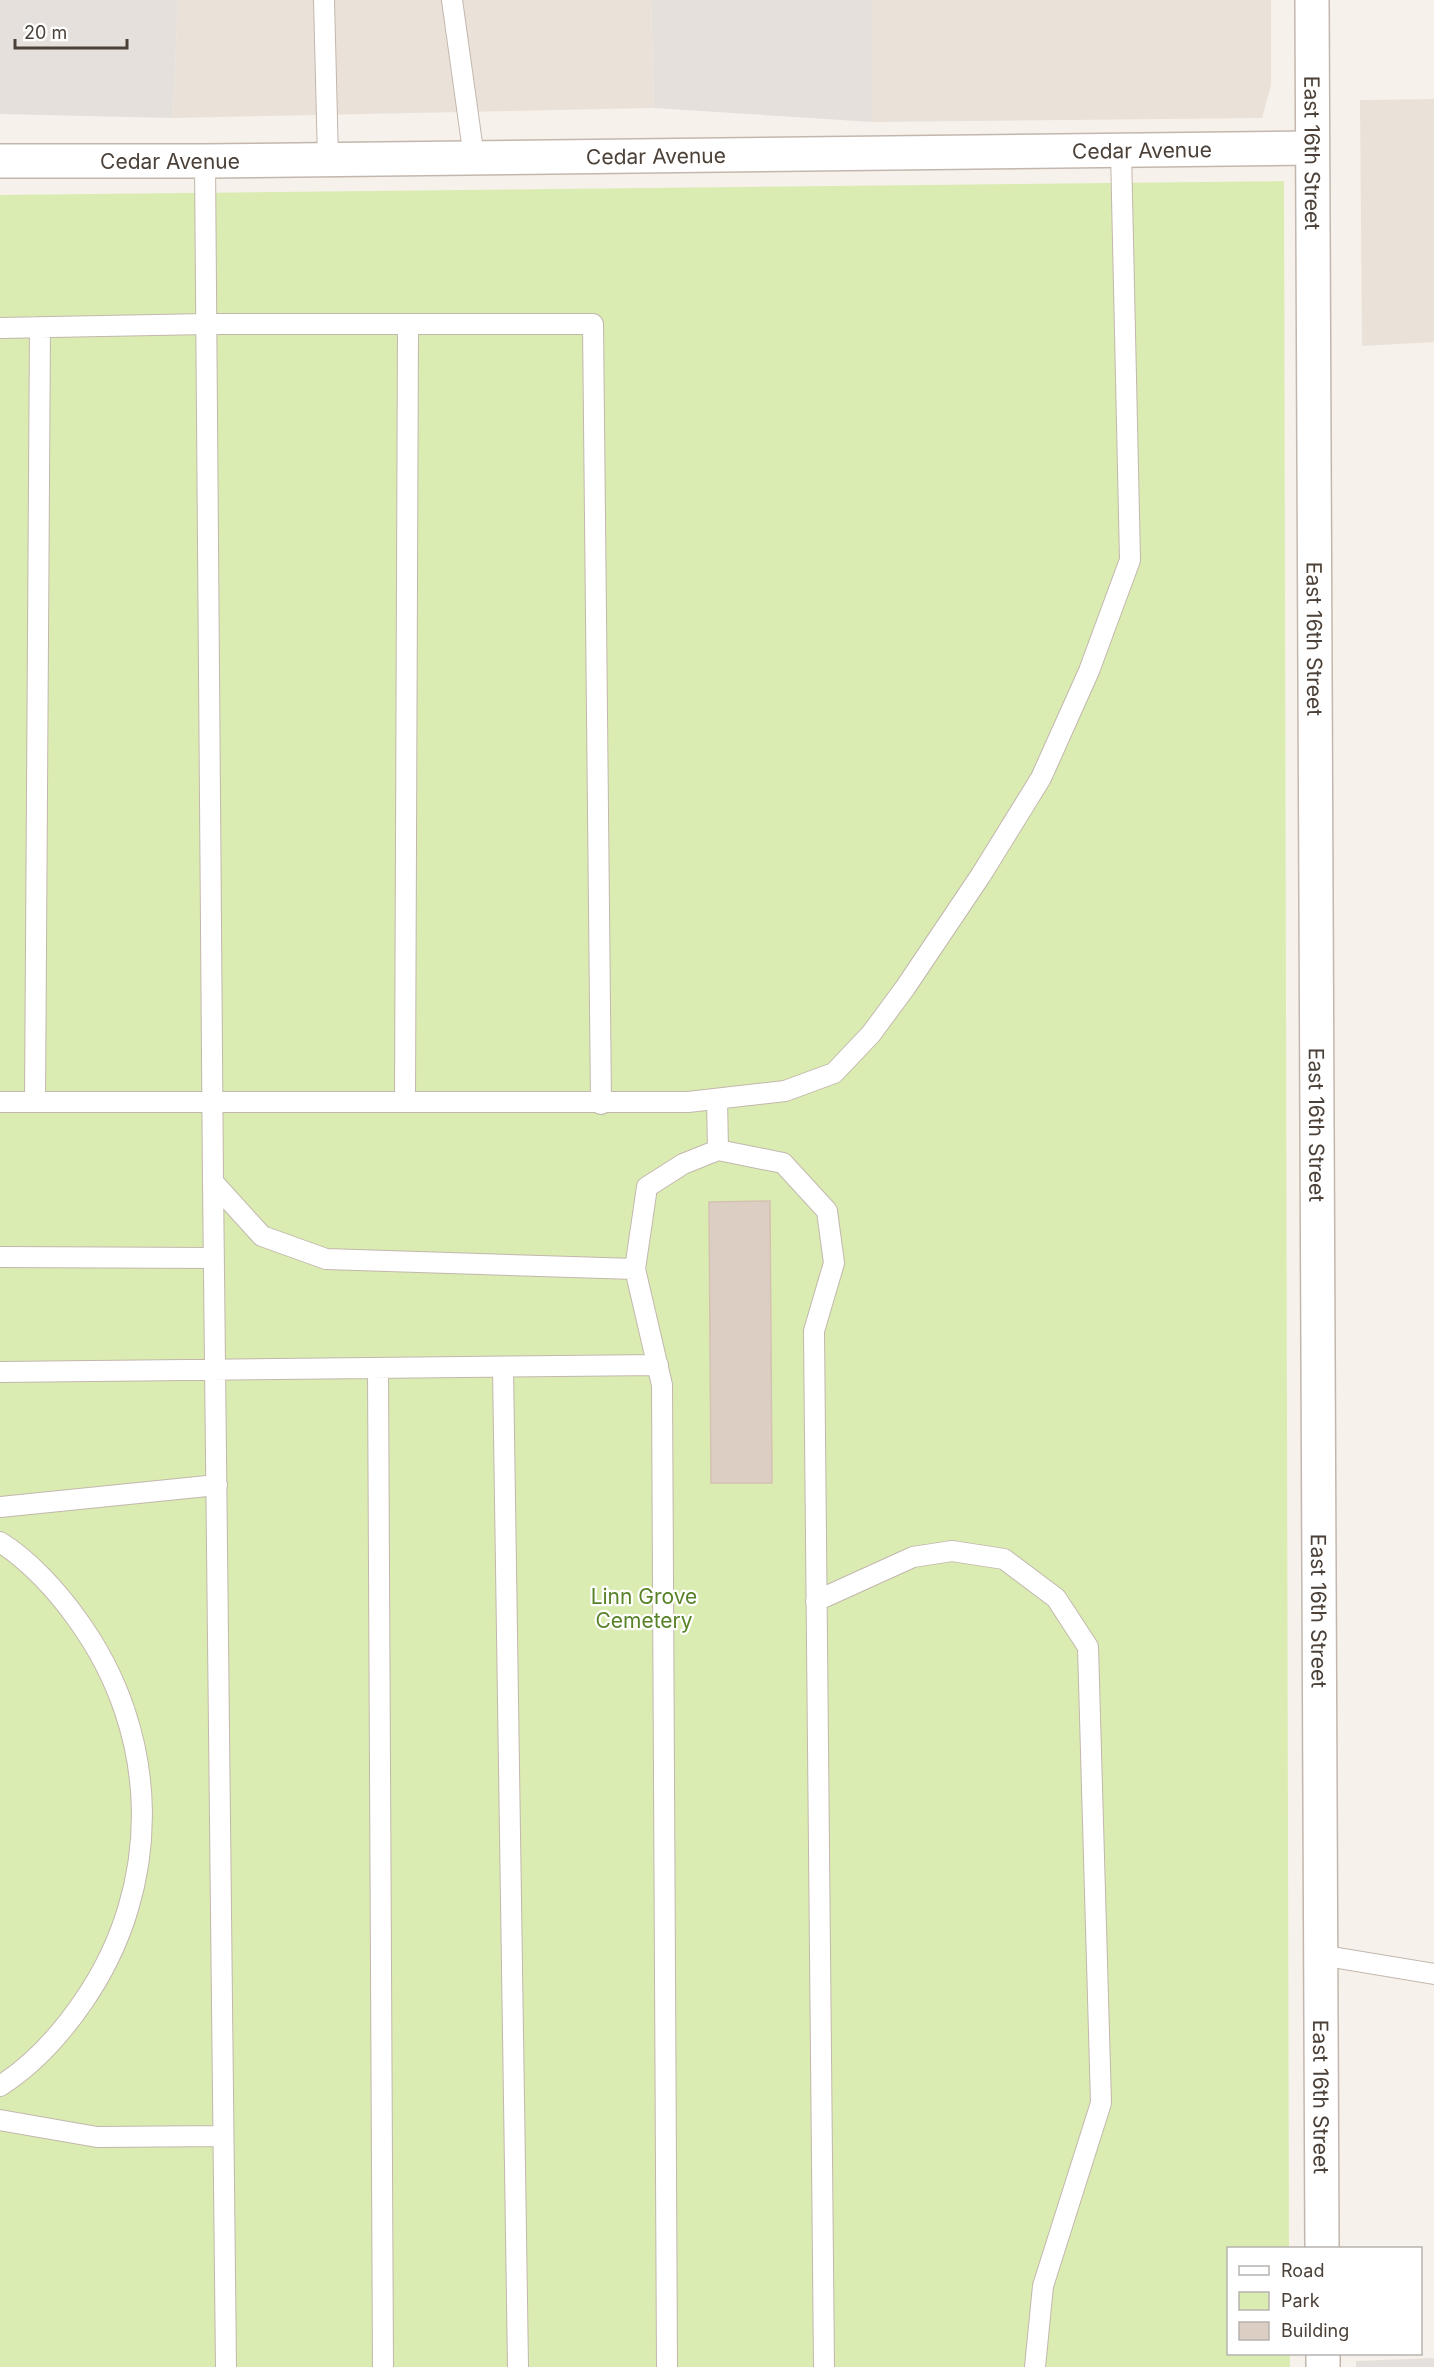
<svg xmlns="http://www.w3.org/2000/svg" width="1434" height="2367" font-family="Inter,sans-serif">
  <rect width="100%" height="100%" fill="#f6f1eb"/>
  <path fill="#eae2d9" d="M178 0H651L654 108 173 118Z
    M872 0H1271V85L1262 118 872 122Z
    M1434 99V342L1362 346 1360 100Z"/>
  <path fill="#e6e0dc" d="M0 0H178L173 118 0 114Z
    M651 0H872V122L654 108Z
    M1434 2358V2367H1356V2361Z"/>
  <path fill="#dbecb2" d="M1284 181 1289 2248H1228V2354H1290V2367H0V195Z"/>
  <path fill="#dccec3" stroke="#d4c2b2" stroke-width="1.5" d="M770 1201 772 1483H711L709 1202Z"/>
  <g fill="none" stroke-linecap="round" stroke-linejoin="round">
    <g stroke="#c3b7ad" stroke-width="22">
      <path id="service" d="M324 0 328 160
        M452 0 474 158
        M205 161 213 1182 262 1236 326 1259 635 1269
        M0 328 206 324H593L601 1104
        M717 1099 718 1150
        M0 1102H688L785 1091 834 1073 871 1034 905 988 981 875 1041 778 1089 671 1130 560 1121 151
        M35 1102 40 327
        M405 1102 408 324
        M213 1182 226 2367
        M0 1257 213 1258
        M503 1367 518 2367
        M378 1369 383 2367
        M0 1372 658 1365
        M0 1507 217 1485
        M0 1542C29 1560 58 1592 77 1619 161 1734 164 1885 83 2002 61 2034 33 2065 0 2086
        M816 1601 913 1557 952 1551 1004 1559 1056 1598 1088 1647 1101 2103 1043 2286 1035 2367
        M1320 1955 1434 1974
        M0 2120 97 2137 223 2136
        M667 2367 662 1385 635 1269 647 1187 683 1164 718 1150 783 1163 827 1211 834 1263 814 1331 824 2367"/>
    </g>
    <g stroke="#c3b7ad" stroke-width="36">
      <g id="minor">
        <path id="s1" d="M0 161H205L1312 148"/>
      </g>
    </g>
    <g stroke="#c3b7ad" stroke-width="36">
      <g id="tertiary">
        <path id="s2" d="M1312 0 1322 2248"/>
        <path d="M1323 2354V2367"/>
      </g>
    </g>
    <use href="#service" stroke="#fff" stroke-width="20"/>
    <use href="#minor" stroke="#fff" stroke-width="33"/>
    <use href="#tertiary" stroke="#fff" stroke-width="33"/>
  </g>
  <g text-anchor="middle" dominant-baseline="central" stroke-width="4.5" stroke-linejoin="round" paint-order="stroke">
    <g font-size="21" fill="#4b4138" stroke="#fff">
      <text stroke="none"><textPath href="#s1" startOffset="1142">Cedar Avenue</textPath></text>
      <text stroke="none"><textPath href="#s2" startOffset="153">East 16th Street</textPath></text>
      <text stroke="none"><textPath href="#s1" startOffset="656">Cedar Avenue</textPath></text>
      <text stroke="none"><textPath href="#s1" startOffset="170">Cedar Avenue</textPath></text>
      <text stroke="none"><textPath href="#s2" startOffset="639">East 16th Street</textPath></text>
      <text stroke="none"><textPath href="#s2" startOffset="1125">East 16th Street</textPath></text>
      <text stroke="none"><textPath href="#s2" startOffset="1611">East 16th Street</textPath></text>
      <text stroke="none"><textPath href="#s2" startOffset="2097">East 16th Street</textPath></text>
    </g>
    <g font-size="21" fill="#588227" stroke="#fff">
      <text x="644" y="1596">Linn Grove<tspan x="644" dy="24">Cemetery</tspan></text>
    </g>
  </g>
  <rect x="1227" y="2247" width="195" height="108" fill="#ffffff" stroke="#b7b3af" stroke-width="1.5"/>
  <rect x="1239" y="2266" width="30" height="9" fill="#ffffff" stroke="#b7b3af" stroke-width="1.5"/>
  <text x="1281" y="2277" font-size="18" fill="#4b4138">Road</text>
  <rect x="1239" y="2292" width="30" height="18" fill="#dbecb2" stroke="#b7b3af" stroke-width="1.5"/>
  <text x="1281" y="2307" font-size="18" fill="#4b4138">Park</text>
  <rect x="1239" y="2322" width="30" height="18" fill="#dccec3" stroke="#b7b3af" stroke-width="1.5"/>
  <text x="1281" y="2337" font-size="18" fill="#4b4138">Building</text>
  <path d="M15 39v9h112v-9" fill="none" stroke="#4b4138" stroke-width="3"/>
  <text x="24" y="39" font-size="18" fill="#4b4138" stroke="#ffffff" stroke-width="4.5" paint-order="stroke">20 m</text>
</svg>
